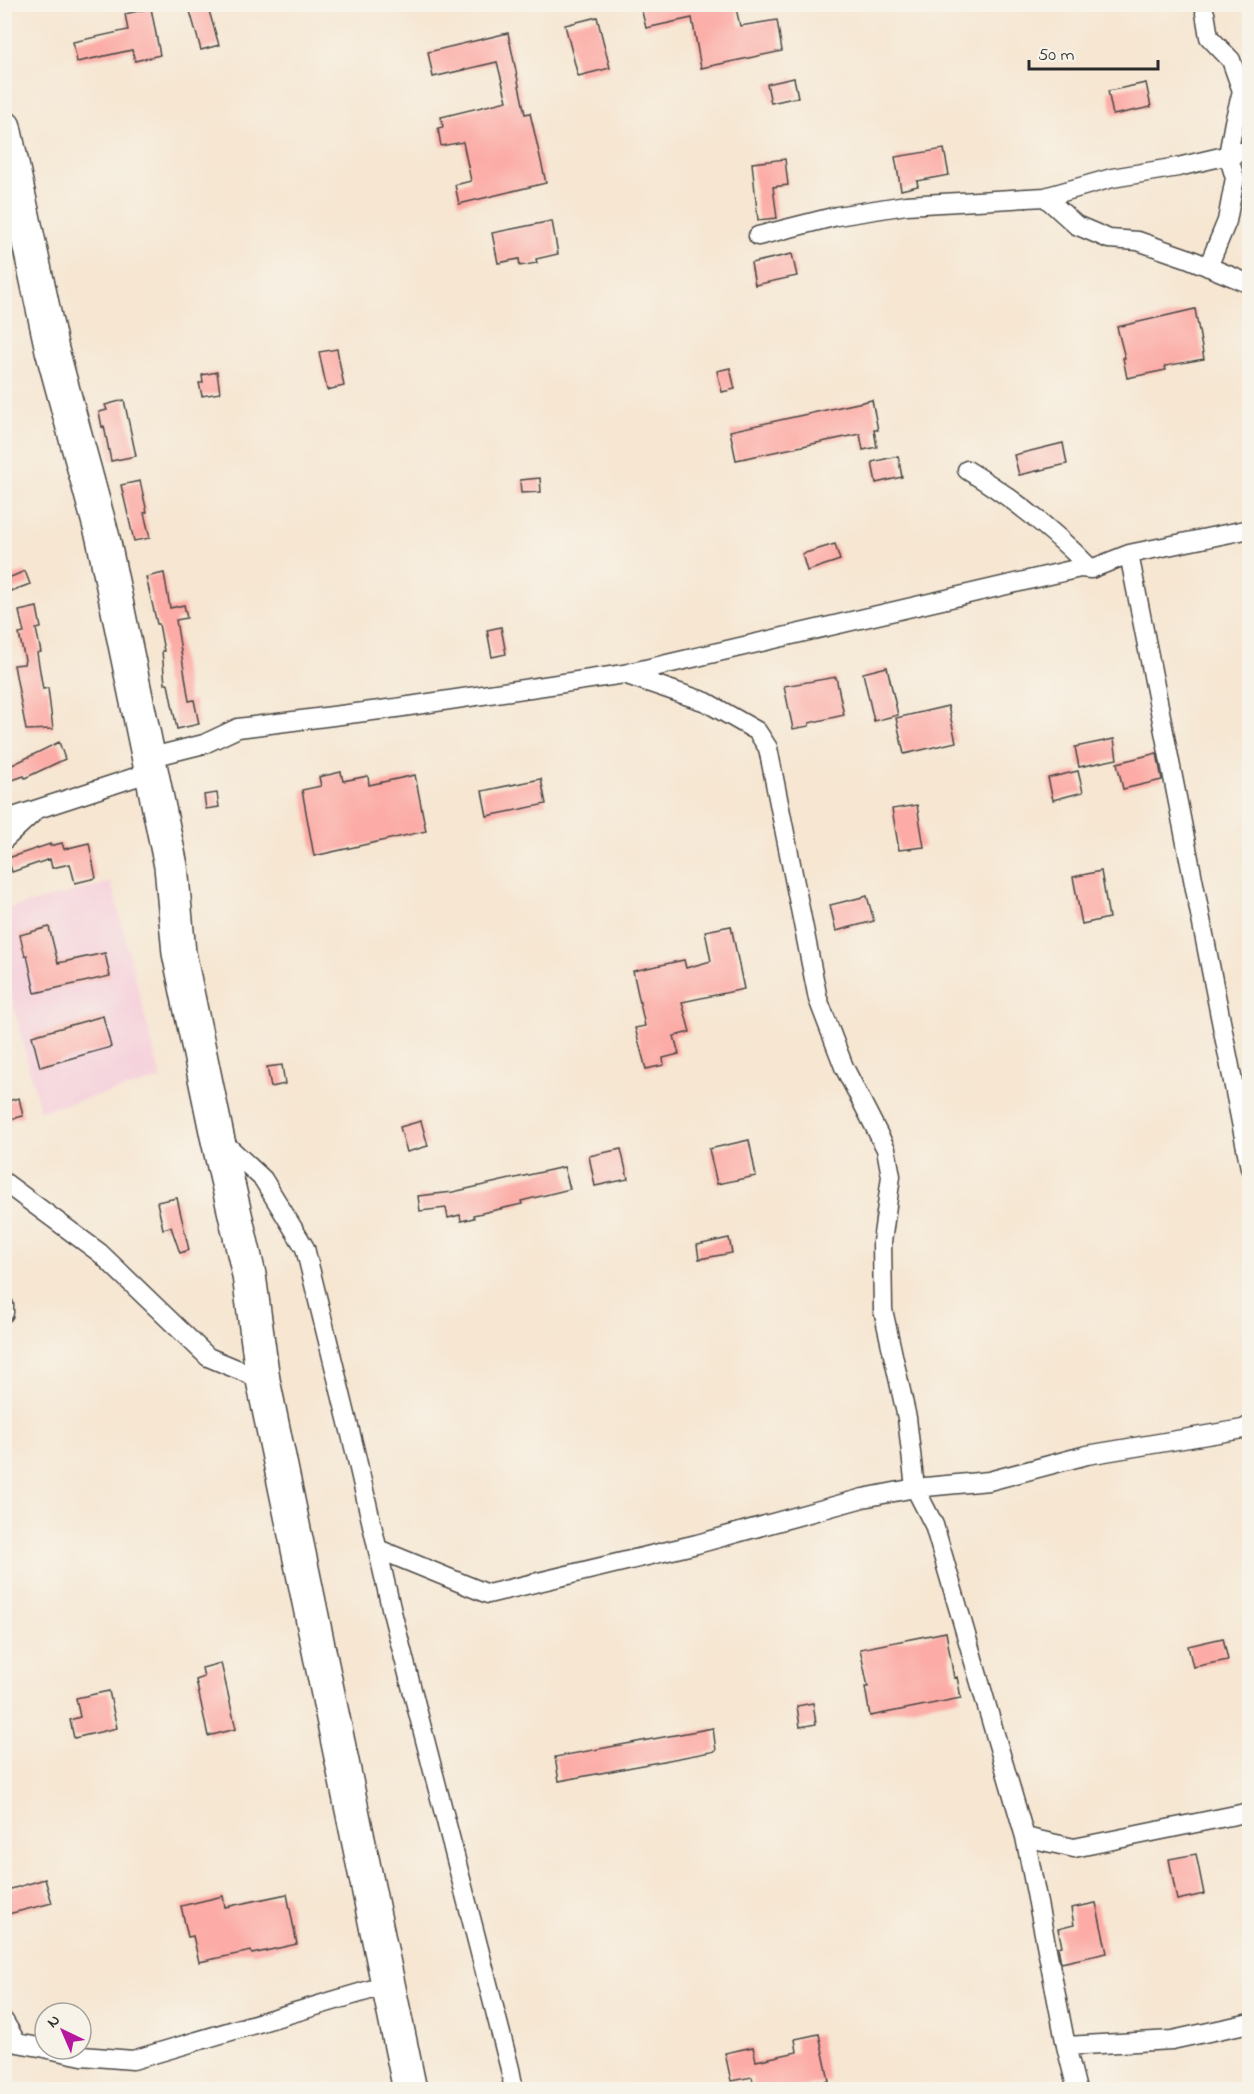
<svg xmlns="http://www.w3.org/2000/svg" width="1254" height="2094" font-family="'Indie Flower',sans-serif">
  <rect width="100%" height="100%" fill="#f7f3e8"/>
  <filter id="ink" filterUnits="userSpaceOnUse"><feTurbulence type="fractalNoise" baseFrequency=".0167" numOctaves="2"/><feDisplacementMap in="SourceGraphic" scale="12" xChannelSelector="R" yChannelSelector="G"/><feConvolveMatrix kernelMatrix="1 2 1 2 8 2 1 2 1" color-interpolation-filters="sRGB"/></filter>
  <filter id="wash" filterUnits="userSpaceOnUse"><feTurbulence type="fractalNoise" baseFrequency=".008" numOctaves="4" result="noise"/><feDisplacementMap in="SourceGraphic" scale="24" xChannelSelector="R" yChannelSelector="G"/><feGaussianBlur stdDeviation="1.35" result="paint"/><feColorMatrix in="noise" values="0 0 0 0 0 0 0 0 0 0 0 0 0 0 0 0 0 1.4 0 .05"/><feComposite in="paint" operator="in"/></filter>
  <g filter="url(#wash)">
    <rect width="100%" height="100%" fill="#f6e6d2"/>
    <path fill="#f5cfdb" d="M111 882 161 1079 40 1111 5 971 4 910Z"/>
    <g id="blocks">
      <path fill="#fcaba6" d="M188 4H207L219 45 201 50Z
        M640 4H735L740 26 777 20 782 51 701 68 692 18 646 28Z
        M151 8 160 55 135 61 132 50 77 62 73 42 128 30 125 14Z
        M597 17 610 68 578 76 565 25Z
        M508 33 525 114 530 113 546 183 459 204 455 185 471 181 463 142 441 146 438 128 443 127 441 117 507 101 497 62 433 77 428 52Z
        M794 78 798 97 771 103 767 84Z
        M1146 83 1151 107 1113 115 1108 91Z
        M944 149 949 175 917 181 918 186 901 190 895 157Z
        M785 159 788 185 773 187 777 218 758 220 752 163Z
        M552 221 558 254 536 259 537 263 520 266 519 259 498 263 492 233Z
        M792 254 797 276 755 285 751 263Z
        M1195 309 1204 359 1165 366 1166 370 1127 378 1123 358H1125L1117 327Z
        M337 349 344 386 327 390 319 352Z
        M730 368 735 389 722 392 717 371Z
        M217 372 220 393 202 396 199 383H203L202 375Z
        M124 400 136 456 111 461 104 426 102 427 99 412 107 410 105 405Z
        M872 400 878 430H874L877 447 863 450 860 434 736 460 730 431Z
        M1063 443 1067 464 1019 475 1014 455Z
        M898 456 902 477 876 483 872 462Z
        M540 478 541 492 521 493 520 480Z
        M140 481 147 512 144 513 150 538 134 541 121 485Z
        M835 544 840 560 807 571 802 554Z
        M25 571 30 584 11 591 6 579Z
        M164 573 170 608 184 605 187 618 176 620 189 701 194 700 199 724 177 729 168 684H165L162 651H164L159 624H157L146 577Z
        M37 607 41 628 36 629 41 652 37 653 43 689 48 688 53 729 26 730 14 665 24 664 25 660 19 634 24 633 19 611Z
        M501 627 506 654 492 657 487 630Z
        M887 667 898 715 874 721 863 673Z
        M836 677 844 715 809 723V726L793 729 784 686Z
        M948 706 956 742 904 754 896 718Z
        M1114 739 1117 759 1079 767 1075 747Z
        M59 742 65 759 25 778 24 776 4 783V769Z
        M1157 753 1162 780 1123 789 1117 763Z
        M1078 771 1083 792 1053 800 1048 778Z
        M341 772 343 781 368 776 369 785 415 775 426 831 314 856 302 790 321 786 319 777Z
        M541 779 546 804 487 816 482 791Z
        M217 793 219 807 206 809 204 795Z
        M917 805 924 847 899 850 892 809Z
        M62 843 64 849 89 843 96 878 75 883 70 864 52 868 50 859 12 872 8 858 50 844V846Z
        M1101 871 1109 918 1082 924 1073 877Z
        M867 896 874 921 836 931 830 905Z
        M731 926 744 989 682 1002 690 1032 674 1036 679 1054 663 1058 664 1065 646 1069 635 1028 645 1026 633 971 684 960 686 968 711 961 705 931Z
        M49 927 58 963 105 953 110 976 35 993 27 955 25 956 20 935Z
        M103 1016 111 1047 40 1067 32 1036Z
        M282 1065 285 1084 271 1087 267 1067Z
        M19 1098 23 1116 4 1121V1102Z
        M421 1121 428 1146 407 1152 400 1127Z
        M749 1140 756 1176 717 1184 709 1149Z
        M621 1149 628 1179 595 1186 589 1156Z
        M564 1167 570 1189 521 1201 522 1204 473 1215 474 1218 461 1221 460 1215 448 1218 446 1208 420 1211 418 1196 453 1192Z
        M177 1198 189 1250 180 1253 171 1227 163 1229 157 1202Z
        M729 1238 732 1253 699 1259 697 1245Z
        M946 1632 954 1678 957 1677 961 1698 870 1716 865 1687H868L860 1649Z
        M1223 1638 1228 1660 1193 1667 1188 1646Z
        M221 1663 236 1729 208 1736 196 1680 204 1677 202 1668Z
        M109 1691 117 1728 74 1738 70 1720 80 1717 76 1698Z
        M813 1703 816 1724 800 1727 797 1706Z
        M713 1728 716 1751 559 1781 555 1757Z
        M1196 1854 1204 1894 1177 1900 1169 1859Z
        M45 1879 52 1903 4 1915V1891Z
        M287 1894 297 1944 252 1954 251 1951 199 1962 193 1936 188 1937 181 1906 223 1896 225 1907Z
        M1096 1903 1107 1953 1061 1963 1058 1947 1062 1946 1058 1929 1074 1925 1071 1908Z
        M819 2034 829 2081 789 2090H755L752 2077 731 2081 725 2053 753 2047 756 2061 797 2052 795 2039Z"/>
    </g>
  </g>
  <g filter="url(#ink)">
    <use href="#blocks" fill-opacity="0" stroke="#494744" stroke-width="1.5"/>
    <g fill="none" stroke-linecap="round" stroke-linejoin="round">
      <g stroke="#494744" stroke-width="21">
        <path id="street" d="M1205 13 1209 37 1231 60 1242 91 1234 122 1228 155 1235 178 1227 221 1208 267
          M1045 197 1076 225 1109 239 1138 241 1187 258 1250 284
          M758 236 837 216 906 205 1045 197 1112 178 1178 167 1250 150
          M967 470C1012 497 1054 531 1091 569
          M1129 554 1250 1168
          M624 674 706 702 757 731 768 748 818 999 844 1067 886 1149 891 1176 882 1242 883 1310 907 1418 915 1488 934 1525 1025 1837 1066 2046 1077 2090
          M148 758 204 744 238 728 396 708 624 674 1080 568 1091 569 1129 554 1250 529
          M4 820 151 772
          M4 840 32 814
          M222 1141 263 1179 305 1248 355 1451 392 1612 510 2069 514 2090
          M4 1182 100 1253 208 1357 263 1380
          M4 1305V1313
          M378 1549 488 1594 697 1544 863 1498 915 1488 989 1481 1087 1455 1243 1429 1250 1425
          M1025 1837 1074 1848 1250 1812
          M4 2021 17 2043 45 2048
          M1066 2046 1172 2040 1250 2023
          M48 2049 82 2056 133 2060 390 1984"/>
      </g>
      <g stroke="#494744" stroke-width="36">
        <path id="highway" d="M4 127 52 350 103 538 171 866 179 953 217 1136 249 1275 263 1380 410 2090"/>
      </g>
      <use href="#street" stroke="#fff" stroke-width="18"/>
      <use href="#highway" stroke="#fff" stroke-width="33"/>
    </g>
  </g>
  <rect width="1254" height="2094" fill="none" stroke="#f7f3e8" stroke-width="24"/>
  <g transform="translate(63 2031) rotate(316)"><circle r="28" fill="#f7f3e8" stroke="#a5a39c" stroke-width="1.5"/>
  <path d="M0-4.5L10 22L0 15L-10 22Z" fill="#b5179e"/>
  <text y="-9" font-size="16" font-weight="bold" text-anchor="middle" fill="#2b2b2b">N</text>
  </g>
  <path d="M1029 60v9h129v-9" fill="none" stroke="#2b2b2b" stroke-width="3"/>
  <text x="1038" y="60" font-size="18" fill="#2b2b2b" stroke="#f7f3e8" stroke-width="4.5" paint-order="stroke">50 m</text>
</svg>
